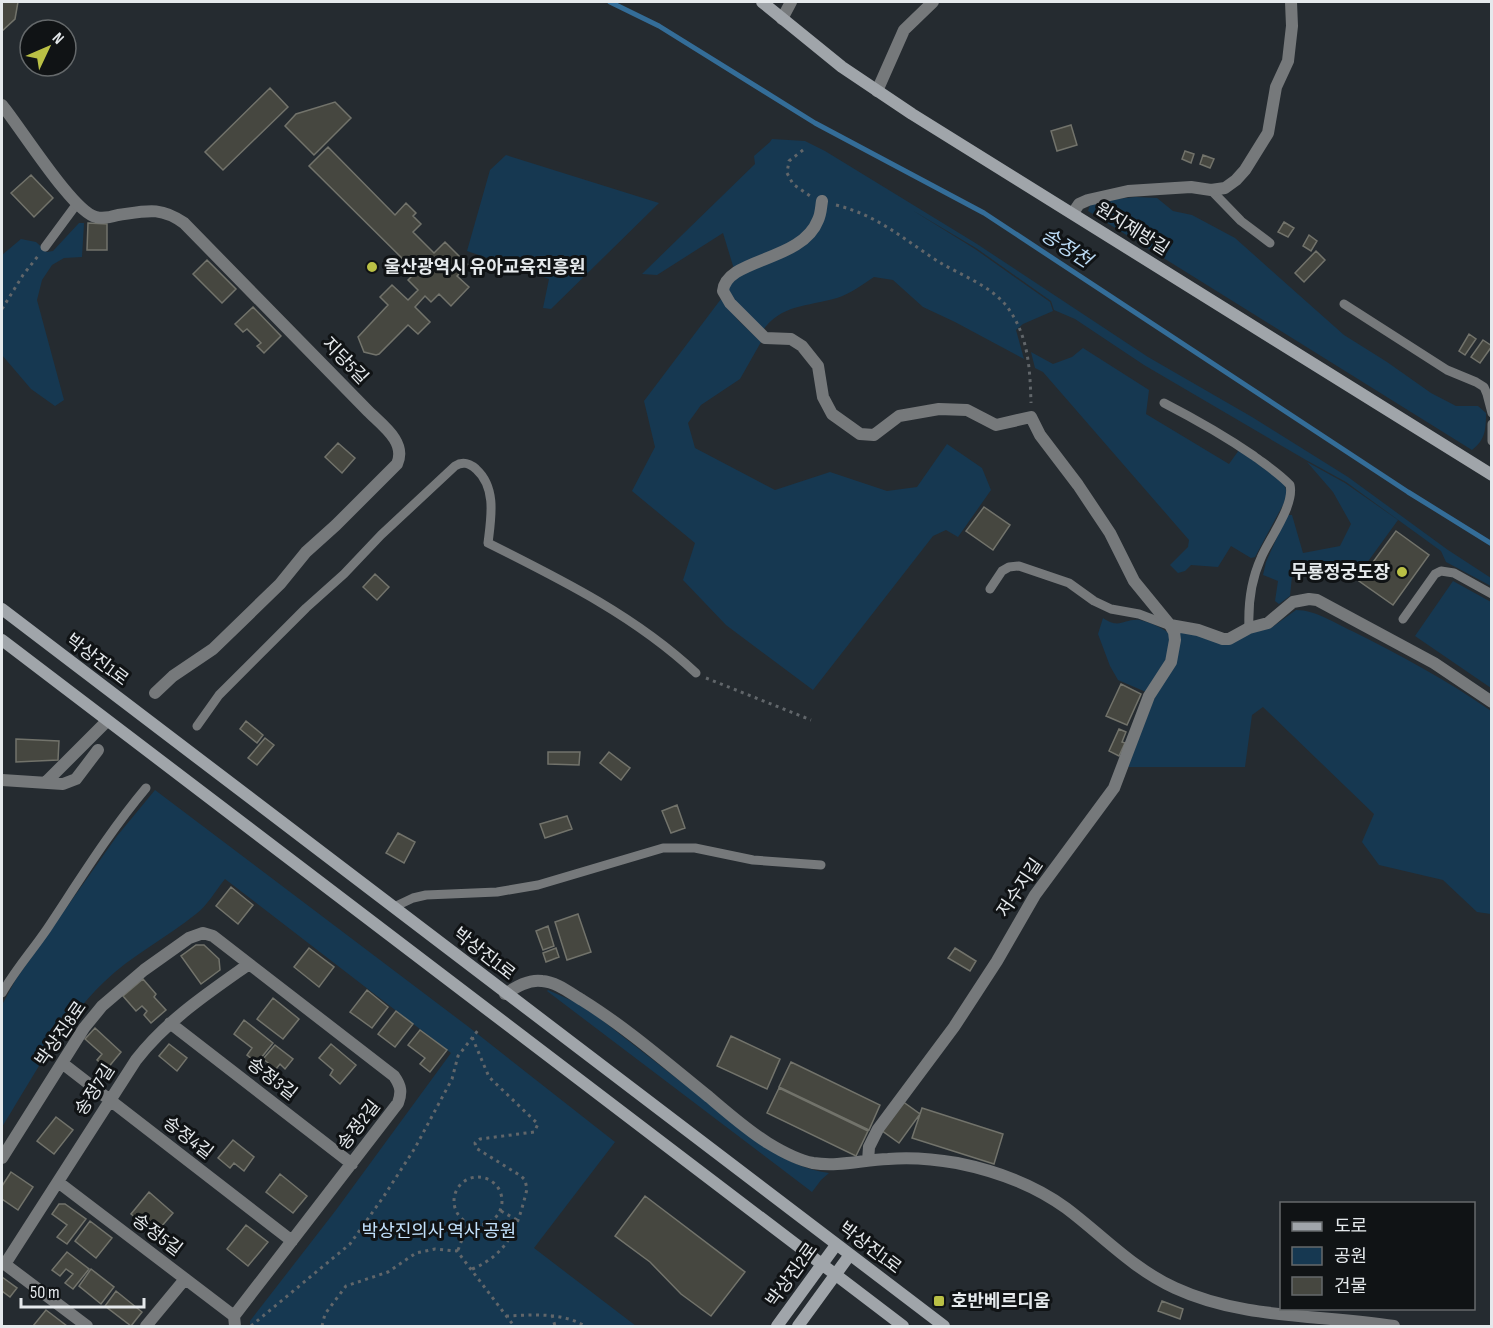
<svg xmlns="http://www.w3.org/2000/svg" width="1493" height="1328" font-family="'Sofia Sans Condensed','Noto Sans KR',sans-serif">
  <rect width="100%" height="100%" fill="#252b30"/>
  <path fill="#163851" d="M772 139 805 141 825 151 977 244 1148 357 1252 417 1348 477 1448 550 1491 578V586L1446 562 1441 551 1346 482 1306 460 1144 365 1075 319 1054 310 1051 301 976 248 912 210 975 249 1050 302 1053 311 1023 324 1016 330 1024 359 955 322 923 307 893 280 874 277C863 284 850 294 837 298 806 307 780 304 761 333L744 315 728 289 734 269 723 233 657 275 642 274 755 164 754 156 770 142Z
    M506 155 659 203 551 309 543 308 549 279 467 251 490 170Z
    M1136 197 1157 198 1173 211 1192 215 1235 238 1344 335 1387 362 1431 393 1456 406H1478L1486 413C1486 430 1485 440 1472 450L1088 211 1090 205 1116 199Z
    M79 223H84L82 257 64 258 52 265 42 280 37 300 64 400 55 406 31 389 2 355V255L21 239 36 242 47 252 53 251Z
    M721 299 738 320 761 342 740 379 701 405 688 423 695 448 775 490 830 472 887 491 917 487 947 444 982 468 991 490 958 537 946 530 933 536 813 690 726 625 683 580 695 543 632 491 655 447 644 401Z
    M1083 348 1149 390 1146 414 1229 464 1239 450 1284 483 1287 493 1284 503 1255 557 1251 558 1231 546 1218 567 1191 565 1185 571 1178 573 1170 565 1188 547 1189 540 1043 372 1035 368 1031 352 1053 364 1072 357Z
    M1307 462 1345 483 1398 520 1364 567C1335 559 1317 558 1292 576L1290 596 1279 604 1275 601 1278 581 1263 575 1266 562 1287 515H1292L1303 553 1340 546 1351 524 1333 492Z
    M1453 581 1491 602V688L1415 636Z
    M1296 610C1316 610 1334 623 1352 631 1400 655 1447 680 1491 711V914L1477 912 1443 880 1379 865 1362 842 1374 814 1263 707 1252 715 1245 767H1128L1179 633H1250L1271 628Z
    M1103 618C1120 630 1124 618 1140 620 1149 622 1164 628 1171 635L1170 653 1146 692 1118 680 1110 666 1098 634Z
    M155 790 470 1028 615 1142 534 1248 636 1326H250V1321L336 1210 451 1053 225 879C216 890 207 906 196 914 166 938 132 955 104 982 61 1023 33 1077 2 1127V1005L16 979 117 836Z
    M548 990 575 1002 598 1017 766 1148C787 1160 805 1170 829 1173L821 1180 812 1192 547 991Z"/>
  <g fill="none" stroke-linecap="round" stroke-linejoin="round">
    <path stroke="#346d98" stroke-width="5" d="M610 2 659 26 815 123 984 213 1408 492 1492 544"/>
  </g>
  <path fill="#464740" stroke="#72736b" stroke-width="1.5" d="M2 2H18L15 19 2 31Z
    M270 88 288 107 223 170 205 152Z
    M335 102 351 118 314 155 285 126 296 114Z
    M1071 125 1077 145 1057 151 1051 131Z
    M328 147 395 215 406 203 416 213 413 216 421 224 413 232 434 253 445 242 468 265 457 276 469 287 451 306 439 294 431 302 425 296 415 307 430 322 418 334 408 325 379 354 376 355 364 352 358 337 388 305 380 297 392 285 408 300 418 290 408 280 416 272 309 166Z
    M1185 151 1194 154 1191 163 1182 159Z
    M1203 155 1214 159 1210 168 1200 164Z
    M31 175 53 198 34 217 11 193Z
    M1284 222 1294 228 1288 237 1278 232Z
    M88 223 107 224V250H87Z
    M1309 235 1317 241 1311 251 1303 246Z
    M1316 251 1325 260 1304 282 1295 273Z
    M207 260 236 289 222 303 193 274Z
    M253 307 281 336 264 353 257 346 261 343 247 329 243 332 235 324Z
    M1469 334 1476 339 1465 355 1459 351Z
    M1483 340 1492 346 1480 363 1471 357Z
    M338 443 355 458 342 473 325 457Z
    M984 507 1010 525 993 550 966 531Z
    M1396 531 1429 555 1393 605 1359 581Z
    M375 574 389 587 377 600 363 587Z
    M1121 684 1141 694 1127 725 1106 716Z
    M246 721 263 735 257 743 240 729Z
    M1119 729 1126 732 1122 742 1125 743 1119 756 1109 751Z
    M265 738 274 745 257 765 248 758Z
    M16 739 59 741 58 760 16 762Z
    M548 752H580L579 765 548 764Z
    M609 752 630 768 621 780 600 763Z
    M677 805 685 828 671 833 662 811Z
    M567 816 572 829 545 838 540 824Z
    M398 833 415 842 404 863 386 853Z
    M231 887 253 905 238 924 216 906Z
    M578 914 591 952 567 960 555 922Z
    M548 926 554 946 543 950 536 931Z
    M196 945H204L219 959 220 970 201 984 181 956Z
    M309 948 334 967 319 987 294 967Z
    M556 948 559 957 546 962 543 953Z
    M955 948 976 961 970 971 948 958Z
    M143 979 156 994 154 997 166 1010 151 1023 144 1015 147 1011 142 1006 136 1011 123 996Z
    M367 990 388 1007 372 1028 350 1012Z
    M273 998 299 1019 283 1039 257 1019Z
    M396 1011 413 1024 395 1047 378 1034Z
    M244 1020 273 1043 257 1063 247 1055 252 1048 234 1034Z
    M95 1028 121 1052 107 1069 97 1060 102 1054 85 1039Z
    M420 1030 447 1050 430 1072 420 1064 425 1058 408 1045Z
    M731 1036 780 1059 767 1089 717 1066Z
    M169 1044 187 1058 177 1071 159 1056Z
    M331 1044 356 1065 340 1084 330 1075 333 1070 319 1058Z
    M275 1045 293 1059 285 1069 280 1064 276 1069 263 1059Z
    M791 1062 880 1105 869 1130 779 1087Z
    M779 1088 868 1131 856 1156 767 1113Z
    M902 1101 920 1114 899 1143 881 1130Z
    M922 1108 1003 1134 994 1164 912 1138Z
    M56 1117 73 1130 54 1154 37 1141Z
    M233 1140 254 1157 244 1171 234 1163 230 1168 218 1158Z
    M11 1172 33 1187 18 1210 2 1199V1186Z
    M280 1174 307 1196 293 1213 266 1192Z
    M149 1192 173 1213 155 1234 131 1214Z
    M645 1196 745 1272 711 1316 681 1294 650 1262 615 1236Z
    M59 1204H65L86 1219 67 1244 57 1237 67 1225 52 1214Z
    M90 1221 112 1238 96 1258 75 1241Z
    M246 1225 268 1242 248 1266 227 1249Z
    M67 1252 89 1269 73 1289 65 1283 73 1274 66 1269 60 1276 52 1270Z
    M91 1269 114 1287 101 1304 79 1286Z
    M2 1277 17 1288 10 1297 2 1291Z
    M116 1291 142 1312 131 1326 105 1306Z
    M1162 1301 1183 1309 1180 1319 1158 1311Z
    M46 1310 67 1326H33Z"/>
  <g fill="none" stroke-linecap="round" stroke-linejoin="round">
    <path stroke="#61666a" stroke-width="3" stroke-dasharray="3 4.5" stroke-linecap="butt" d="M803 150 789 161 787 173 793 184 810 196
      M836 205C879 216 903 239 939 262 962 276 995 287 1010 311 1029 339 1030 371 1031 403
      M2 309 23 275 38 256
      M706 678 811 720
      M454 1201a24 24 0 1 1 48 0a24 24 0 1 1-48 0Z
      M501 1211 517 1220
      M458 1250 468 1224
      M472 1269C509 1254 518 1226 527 1189L525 1180 521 1176 476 1148 475 1143 480 1139 534 1132 538 1124 489 1077 472 1037
      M552 1315 555 1326
      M506 1316C533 1315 561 1312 585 1326
      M251 1326 350 1244 384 1196 415 1148 452 1079 458 1056 479 1029
      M322 1326 325 1314 346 1286 388 1272 416 1253 435 1249 457 1251 514 1326"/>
    <path stroke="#76797b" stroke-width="9" d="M1211 190 1241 221 1270 243
      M45 247 76 205
      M1344 304 1447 370 1476 382 1484 387 1487 394 1492 413
      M1164 403C1195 419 1225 436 1254 456 1266 465 1280 474 1290 485 1295 505 1269 539 1261 558 1251 580 1248 604 1249 628
      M1492 424V441
      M990 589 1002 571 1009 567 1019 566 1069 583 1094 601 1111 609 1139 614 1168 625
      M1403 619 1435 574 1441 571 1454 573 1492 594
      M197 726 219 695 306 608 344 574 381 535 455 466C463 461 469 463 476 469 497 488 491 518 488 543 562 580 635 616 696 673
      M394 907 413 898 426 895 497 892 538 885 663 848H695L753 860 821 865
      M2 993C15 970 32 951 47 929 79 881 109 832 146 788"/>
    <path stroke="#76797b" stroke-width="12" d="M782 19 791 2
      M877 91 904 30 933 2
      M2 105C21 128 73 212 96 217 103 219 111 217 118 215 146 211 160 206 184 223L368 411C382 425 407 442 397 464L336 525 306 552 280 584 213 649 173 676 155 693
      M822 201C821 207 821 214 818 220 802 262 726 258 723 291L730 303 765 338 791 339 802 346 818 366 823 397 832 414 860 434 874 435 899 416 939 409 967 410 996 425 1031 417 1040 435 1078 485 1110 533 1134 581 1170 625 1174 632 1175 640 1171 662 1149 696 1114 788 1035 895 997 961 954 1027 878 1129 869 1147 868 1161
      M1073 213 1079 204 1088 200 1128 191 1191 187 1211 190 1225 188 1236 180 1245 170 1268 133 1276 87 1288 61 1292 26 1291 2
      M1170 625 1198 630 1223 639H1229L1249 628 1268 623 1293 602 1309 599 1317 600 1434 663 1492 702
      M2 780 63 784 76 779 98 750
      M45 783 107 721
      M505 994C516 987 529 979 542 981 557 982 570 993 582 1000 627 1028 668 1064 709 1097 728 1113 747 1130 768 1143 781 1151 798 1160 813 1163 838 1167 863 1160 888 1159 911 1157 934 1159 957 1163 997 1171 1033 1184 1066 1208 1102 1235 1133 1269 1175 1288 1244 1320 1320 1314 1394 1326
      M170 1023 352 1164
      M62 1063 292 1241
      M2 1158 84 1028 102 1006 144 970 189 938 203 933 213 936 394 1076C401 1086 402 1092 398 1103L234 1316 235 1326
      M58 1182 234 1316
      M2 1262 87 1326
      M5 1264 136 1060C167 1020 208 993 249 964
      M146 1326 185 1279"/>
    <path stroke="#a0a5aa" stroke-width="12" d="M762 2 842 67 912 114 1492 475
      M2 609 944 1326
      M2 640 903 1326
      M777 1326 836 1245
      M798 1326 849 1256"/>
  </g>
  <g fill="#bac045" stroke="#101315" stroke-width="2">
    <circle cx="372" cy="267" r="6"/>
    <circle cx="1402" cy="572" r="6"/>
    <rect x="933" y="1295" width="12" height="12" rx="3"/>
  </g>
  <g text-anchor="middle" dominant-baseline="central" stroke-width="6" stroke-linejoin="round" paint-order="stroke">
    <g font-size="18" fill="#e5e9ec" stroke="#101315">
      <text transform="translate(1132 229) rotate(32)">원지제방길</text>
      <text transform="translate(345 361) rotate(46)">지당5길</text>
      <text transform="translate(97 660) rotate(37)">박상진1로</text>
      <text transform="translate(1020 888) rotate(-56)">저수지길</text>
      <text transform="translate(484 954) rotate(38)">박상진1로</text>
      <text transform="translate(61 1034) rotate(-55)">박상진8로</text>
      <text transform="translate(272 1079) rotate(38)">송정3길</text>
      <text transform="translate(95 1090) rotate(-57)">송정7길</text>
      <text transform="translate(359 1125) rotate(-52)">송정2길</text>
      <text transform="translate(188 1138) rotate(38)">송정4길</text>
      <text transform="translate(157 1235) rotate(37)">송정5길</text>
      <text transform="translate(870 1248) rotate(37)">박상진1로</text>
      <text transform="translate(792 1275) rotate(-54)">박상진2로</text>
    </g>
    <g font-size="18" font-weight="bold" fill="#e5e9ec" stroke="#101315" text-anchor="start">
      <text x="384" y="267">울산광역시 유아교육진흥원</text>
      <text x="1390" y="572" text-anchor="end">무룡정궁도장</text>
      <text x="951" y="1301">호반베르디움</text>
    </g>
    <g font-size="18" fill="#c3e2fd" stroke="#101315">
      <text x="439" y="1231">박상진의사 역사 공원</text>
    </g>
    <g font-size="20" font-style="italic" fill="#bbdaf4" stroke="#101315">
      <text transform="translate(1066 248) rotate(33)">송정천</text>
    </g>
  </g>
  <rect width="1493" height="1328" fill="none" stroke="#e5e9ec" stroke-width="6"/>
  <rect x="1280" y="1202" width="195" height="108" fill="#101315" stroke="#65696b" stroke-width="1.5"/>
  <rect x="1292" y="1222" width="30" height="9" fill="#a0a5aa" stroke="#65696b" stroke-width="1.5"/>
  <text x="1334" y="1232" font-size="18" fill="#e5e9ec">도로</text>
  <rect x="1292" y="1247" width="30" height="18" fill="#163851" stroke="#65696b" stroke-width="1.5"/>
  <text x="1334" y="1262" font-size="18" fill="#e5e9ec">공원</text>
  <rect x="1292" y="1277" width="30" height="18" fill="#464740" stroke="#65696b" stroke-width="1.5"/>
  <text x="1334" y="1292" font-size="18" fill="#e5e9ec">건물</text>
  <g transform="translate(48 48) rotate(46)"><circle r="28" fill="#101315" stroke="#65696b" stroke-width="1.5"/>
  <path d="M0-4.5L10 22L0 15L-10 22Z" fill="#bac045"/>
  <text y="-9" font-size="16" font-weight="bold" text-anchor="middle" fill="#e5e9ec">N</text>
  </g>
  <path d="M21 1298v9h123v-9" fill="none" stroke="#e5e9ec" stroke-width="3"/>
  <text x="30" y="1298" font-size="18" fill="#e5e9ec" stroke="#101315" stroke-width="4.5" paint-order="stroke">50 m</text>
</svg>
